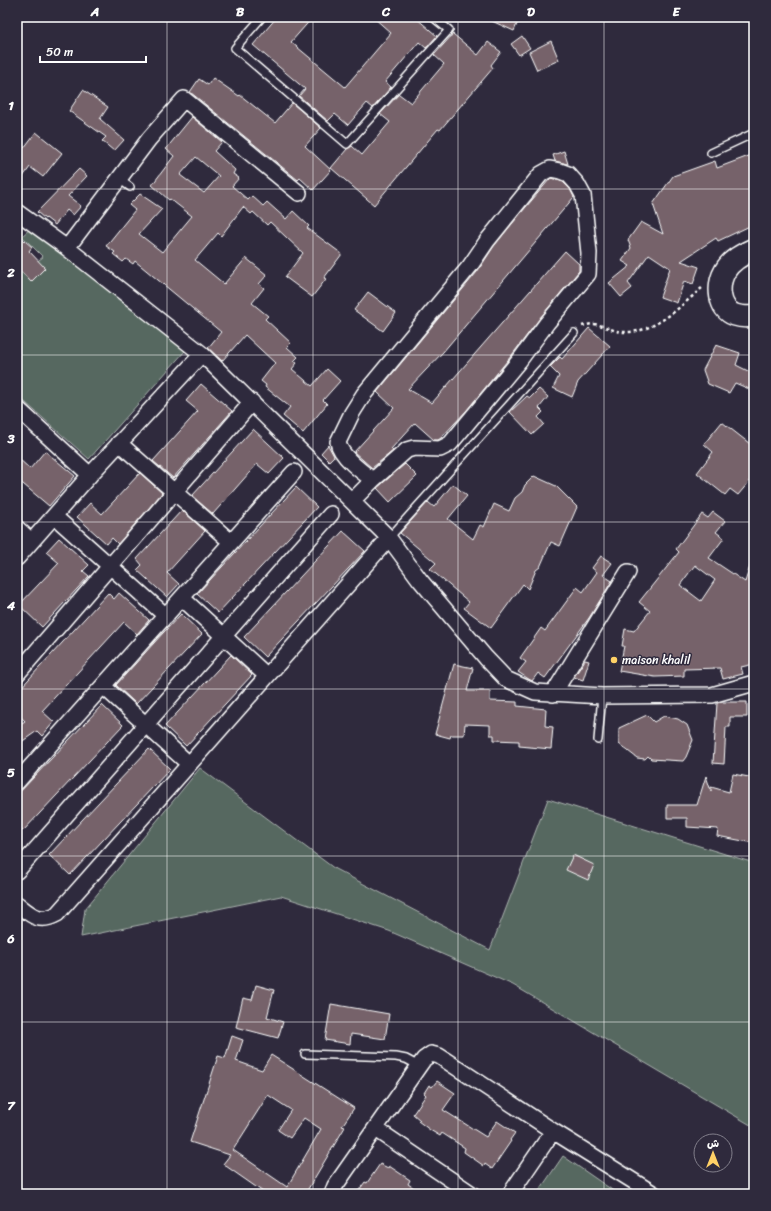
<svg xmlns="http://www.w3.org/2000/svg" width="771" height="1211" font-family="Sriracha,'Playpen Sans Arabic',sans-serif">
  <rect width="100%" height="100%" fill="#2f2a3d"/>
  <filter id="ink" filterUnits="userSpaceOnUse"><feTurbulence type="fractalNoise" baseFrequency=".025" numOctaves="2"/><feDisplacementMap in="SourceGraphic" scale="8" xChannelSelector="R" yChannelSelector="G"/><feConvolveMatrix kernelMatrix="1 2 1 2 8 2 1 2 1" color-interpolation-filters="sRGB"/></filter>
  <g filter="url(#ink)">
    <path fill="#576860" stroke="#abb4b0" d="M31 228 64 251 185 351 89 459 17 395V276L43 257 22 236Z
      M200 768 335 869 490 950 548 799 754 863V1127L513 985 389 931 281 896 81 937 85 909Z
      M563 1156 618 1194H537Z"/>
    <path fill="#76626a" stroke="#fff" fill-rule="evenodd" d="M277 17H313L291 42 345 87 391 33 373 17H415L437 36 426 48 419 42 385 82 391 87 373 108 367 103 348 125 335 114 328 121 299 96 305 89 253 45Z
      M483 17H520L514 31Z
      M453 34 478 55 488 42 501 52 491 65 493 68 440 130 438 129 374 205 331 168 347 149 352 146 362 155 390 122 380 114 399 94 411 103 444 64 434 55Z
      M522 36 530 48 519 55 511 44Z
      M551 41 559 60 537 70 529 52Z
      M213 78 239 96 240 95 275 123 292 103 321 128 305 146 331 170 313 190 300 178 298 180 190 92 199 79 208 85Z
      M83 90 108 107 100 119 124 140 114 151 102 141 106 137 69 111Z
      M192 117 222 142 214 151 235 170 233 174 239 178 232 186 248 200 252 196 263 206 267 202 286 219 293 211 309 226 307 228 342 254 324 278 326 279 312 297 285 277 303 253 270 222 267 225 253 212 251 214 243 207 221 236 218 233 195 260 224 284 246 258 267 275 259 284 264 288 252 303 268 316 265 319 291 343 287 347 298 357 294 361 297 363 292 369 312 386 327 369 340 381 323 400 327 404 303 433 283 416 290 407 265 387 266 385 261 381 275 363 245 335 222 361 208 348 221 332 135 261 133 264 126 259 123 262 113 254 115 252 106 246 135 210 129 205 140 194 162 209 139 234 162 252 192 216 170 199 169 200 152 185 174 156 166 149ZM196 157 219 176 204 193 180 175Z
      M36 132 62 153 43 177 30 167 17 185V142L24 148Z
      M564 151 568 164H567L555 161 553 155Z
      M754 154V224L718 241 716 238 681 261 699 267 693 284 684 281 677 303 660 297 670 268 649 254 628 283 632 288 621 297 609 283 630 266 622 261 631 248 628 240 641 222 663 234 653 204 673 176 715 161 717 168Z
      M79 169 87 176 68 196 81 206 73 215 67 210 55 225 46 218 45 219 37 212Z
      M551 178 563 182 570 189 574 197 443 352 408 389 432 403 565 251 579 264V271L540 318 512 355 467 410 441 438 438 440H434L415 423 391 449 393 451 372 468 354 452 394 408 377 392 477 272 494 246 520 214 549 180Z
      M17 234 32 247 29 251 45 268 31 282 17 267Z
      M368 292 396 313 383 331 354 310Z
      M589 328 610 346 578 382 572 397 553 388 559 376 550 367 560 357 562 359Z
      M716 345 740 353 736 365 754 374V391L735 383 729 393 708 384 703 370Z
      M201 384 232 411 173 478 153 461 198 411 186 401Z
      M539 389 548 397 539 408 543 412 538 417 544 424 532 435 510 412 527 396 530 398Z
      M722 422 754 447V476L738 495 730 489 725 495 697 473 713 452 704 444Z
      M253 429 284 458 269 474 257 464 213 514 192 496Z
      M328 445 334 456 329 461 321 453Z
      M45 451 75 476 49 506 17 479V457L30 469Z
      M405 464 417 476 390 502 377 488Z
      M140 473 162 493 118 544 112 538 107 544 77 517 90 503 102 514Z
      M534 476 556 486 577 507 560 546 551 542 540 567 536 570 528 589 523 584 491 628 464 608 469 602 430 569 436 563 400 533 428 502 434 507 453 484 467 496 448 519 473 539 480 525 484 527 494 504 509 511 515 498 522 492 525 485Z
      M296 487 317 507 218 613 197 594Z
      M182 510 205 531 167 573 179 584 167 597 137 570 142 565 137 559Z
      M713 512 725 521 716 532 724 538 709 558 745 582 751 563H754V664L741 667 743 674 723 679 720 668 684 669V676L655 677 619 671 624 646H622L625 629 634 631 650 611 639 602 679 552 676 549 702 514 708 518ZM695 565 715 580 701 601 680 585Z
      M343 531 365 551 265 657 244 637Z
      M59 538 89 565 83 571 89 576 42 627 19 605 59 563 46 552Z
      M601 556 612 563 603 575 612 581 589 618 545 678 538 673 532 681 527 678 518 672 526 662 520 658 541 628 545 631 577 587 583 592 597 572 592 568Z
      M108 593 114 599 119 593 149 620 137 634 124 622 42 711 54 722 42 736 37 731 17 745V726L25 721 17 713V692Z
      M181 614 202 634 136 704 116 685 163 633Z
      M231 655 252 675 186 746 165 726Z
      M585 660 589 661 583 680 574 677Z
      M454 664 473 668 467 691H490V701L517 702V706L546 709 545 726 553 727 551 749 519 746V741L494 740V735H490V725L465 724 464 735H451L450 738 435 734Z
      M721 702H747V717H730V727H726L724 764 713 763 717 703Z
      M102 705 123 725 23 831 17 825V795Z
      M647 715 654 722 664 716 678 719 687 725 693 740 686 757 683 761 651 759 648 756 645 759 637 758 619 744V728Z
      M149 749 170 769 70 875 49 855Z
      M733 774 754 778V843L717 836 718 829 687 827V818H667V805H697L706 776 711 791V787L729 792Z
      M573 855 594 865 588 880 566 870Z
      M256 985 274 990 267 1017 283 1022 278 1038 236 1027 243 998 252 1000Z
      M331 1004 389 1014 385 1039 351 1034 350 1044 325 1040Z
      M232 1036 243 1040 236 1061 262 1070 271 1055 354 1108 342 1126 345 1127 305 1194H266L223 1164 230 1155 190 1142 218 1056 225 1058ZM268 1095 291 1110 278 1130 290 1138 304 1118 321 1129 287 1187 233 1150Z
      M437 1081 455 1093 443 1110 486 1137 497 1121 515 1133 510 1140 511 1141 492 1169 485 1164 484 1166 464 1152 465 1148 442 1133 440 1136 430 1130 418 1121 420 1120 413 1114 426 1095 424 1093 429 1085 432 1087Z
      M380 1164 388 1168 389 1166 410 1180 408 1184 423 1194H356L365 1182 367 1183Z"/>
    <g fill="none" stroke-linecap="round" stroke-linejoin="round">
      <g stroke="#fff" stroke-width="10">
        <path id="service" d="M262 17 235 48 347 144 449 30 433 17
          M711 153 754 133
          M119 179 130 187
          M389 538 574 333
          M598 740 602 696
          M305 1054 396 1057 406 1059 419 1066"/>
      </g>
      <g stroke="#fff" stroke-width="18">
        <path id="minor" d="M17 212 67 248 202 354 389 538 420 580 486 658 506 679 535 692 602 696 712 695 754 683
          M67 248 149 139 184 99 299 193
          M17 408 90 475
          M119 443 231 542
          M352 501 373 480 407 450 414 448 440 449 450 444 519 361 547 323 588 274 589 253 583 195 577 184 568 174 560 171 550 169 541 174 487 241 470 266 364 394 352 413 338 442C340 456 362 472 373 480
          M54 516 166 616
          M17 528 31 541
          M17 558 90 475 202 354
          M182 598 267 676
          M17 674 252 402
          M103 686 189 764
          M553 694 628 572
          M17 782 294 472
          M17 871 331 514
          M17 904C31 915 39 924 57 914L389 538
          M376 1129 472 1194
          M332 1194 335 1186 419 1066 424 1059 431 1054 439 1056 553 1131 654 1194
          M510 1194 553 1131"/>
      </g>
      <g stroke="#fff" stroke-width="24">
        <path id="secondary" d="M754 249C743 254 731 260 725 271 717 285 718 309 735 315 741 317 748 317 754 316"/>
      </g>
      <path stroke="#fff" stroke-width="2.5" stroke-dasharray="3 3" stroke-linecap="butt" d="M582 326C586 325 590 324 594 324 604 325 614 332 624 332 654 334 682 305 703 287"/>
      <use href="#service" stroke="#2f2a3d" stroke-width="7"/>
      <use href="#minor" stroke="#2f2a3d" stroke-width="15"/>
      <use href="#secondary" stroke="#2f2a3d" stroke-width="21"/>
    </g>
  </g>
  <path fill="none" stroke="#fff" stroke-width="1" stroke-opacity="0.55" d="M167 17V1194M313 17V1194M458 17V1194M604 17V1194M17 189H754M17 355H754M17 522H754M17 689H754M17 856H754M17 1022H754"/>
  <circle fill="#ffd166" stroke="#2f2a3d" stroke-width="1.5" cx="614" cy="660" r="4"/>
  <g text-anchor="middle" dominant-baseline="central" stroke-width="3" stroke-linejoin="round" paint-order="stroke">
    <g font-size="12" fill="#fff" stroke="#2f2a3d" text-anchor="start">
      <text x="622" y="660">maison khalil</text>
    </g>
  </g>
  <rect width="771" height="1211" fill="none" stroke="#2f2a3d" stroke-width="44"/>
  <g transform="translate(713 1153)"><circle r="19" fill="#2f2a3d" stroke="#827f8b"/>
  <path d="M0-3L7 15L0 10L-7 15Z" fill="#ffd166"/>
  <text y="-6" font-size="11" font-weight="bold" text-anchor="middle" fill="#ffffff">ش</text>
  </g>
  <path d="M40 56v6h106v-6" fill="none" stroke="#ffffff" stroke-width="2"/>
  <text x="46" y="56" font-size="12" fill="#ffffff" stroke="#2f2a3d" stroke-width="3" paint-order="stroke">50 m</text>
  <rect x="22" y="22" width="727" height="1167" fill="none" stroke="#fff" stroke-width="1.5"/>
  <g font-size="13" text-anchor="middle" font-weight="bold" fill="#fff">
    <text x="95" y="16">A</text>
    <text x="240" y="16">B</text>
    <text x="386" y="16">C</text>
    <text x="531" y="16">D</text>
    <text x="676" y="16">E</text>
    <text x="11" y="110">1</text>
    <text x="11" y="277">2</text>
    <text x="11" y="443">3</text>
    <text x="11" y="610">4</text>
    <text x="11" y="777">5</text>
    <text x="11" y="943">6</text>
    <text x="11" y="1110">7</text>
  </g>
</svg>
